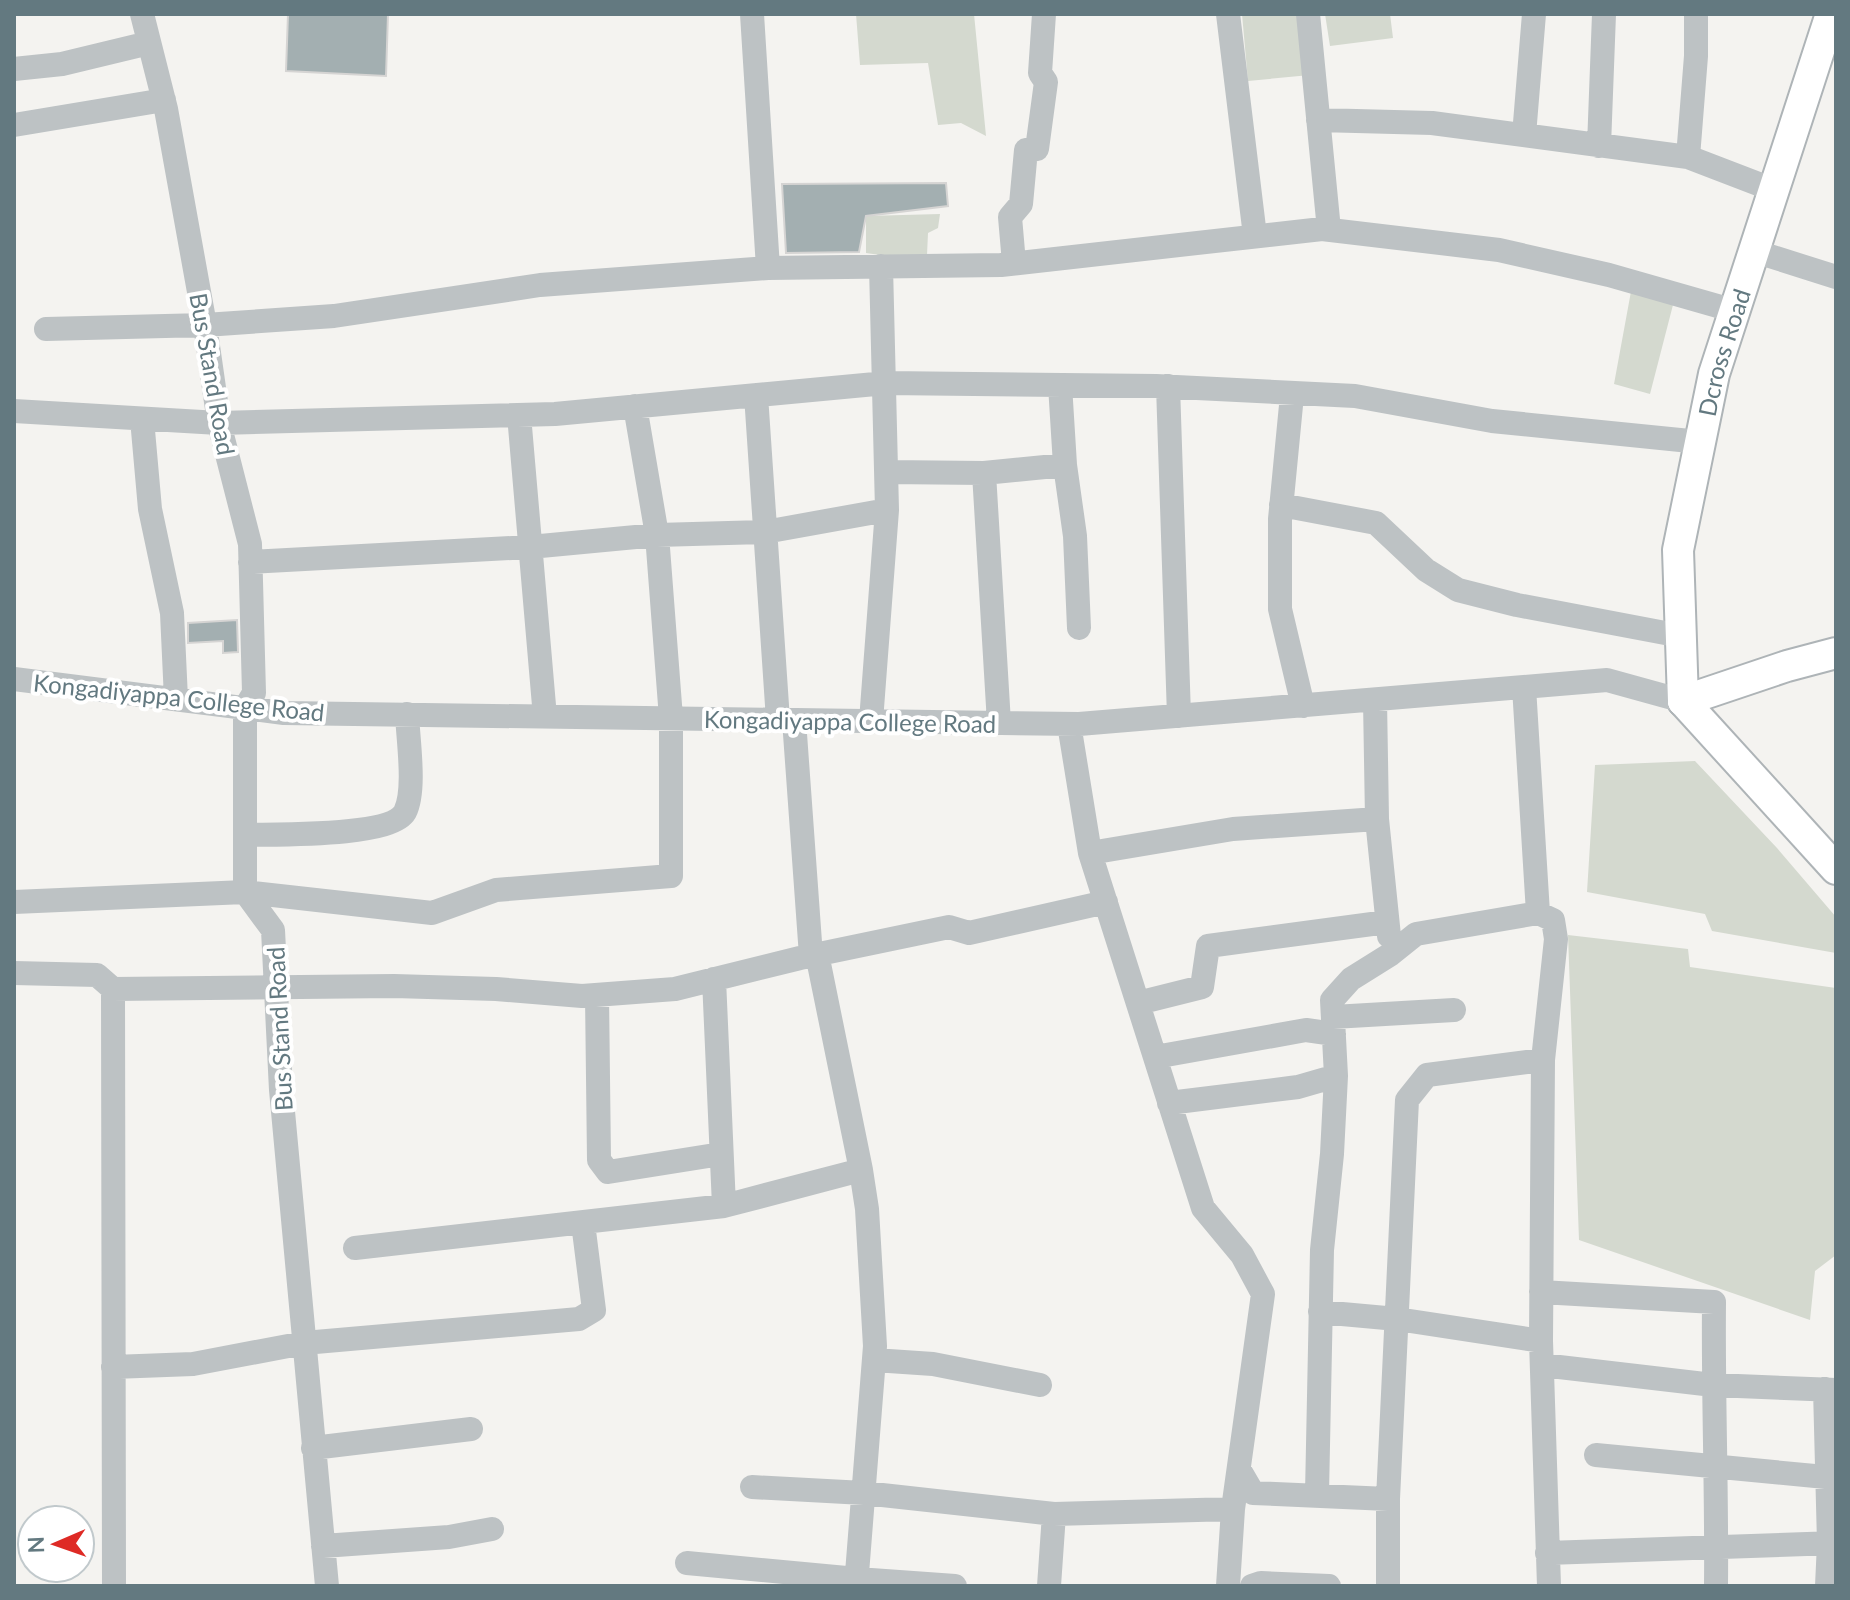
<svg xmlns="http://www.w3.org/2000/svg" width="1850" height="1600" font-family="Lato,sans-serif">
  <rect width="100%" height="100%" fill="#f4f3f0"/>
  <path fill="#d4d9cf" d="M856 14H974L986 136 961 123 938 125 928 63 860 65Z
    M1242 14H1306L1310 75 1248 81Z
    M1325 14H1390L1393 38 1330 46Z
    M940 214 938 228 928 233 927 255 894 257 866 253V216Z
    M1632 286 1674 301 1650 394 1614 384Z
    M1695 761 1777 848 1836 917V953L1712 931 1705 914 1587 892 1595 765Z
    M1568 935 1688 949 1690 967 1836 988V1255L1815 1271 1810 1320 1579 1240Z"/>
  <path fill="#a3afb1" stroke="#d5d4d3" stroke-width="2" d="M288 14H388L386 76 286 71Z
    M946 183 948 206 866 216 859 252 786 253 782 184Z
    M237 620 238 652 223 653V641L188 643V623Z"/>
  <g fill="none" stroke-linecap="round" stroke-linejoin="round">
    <g stroke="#aeb4b7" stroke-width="34">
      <g id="major">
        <path id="s1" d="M1683 701 1678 550 1714 374 1831 14"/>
        <path d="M1683 701 1836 869"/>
        <path d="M1683 701 1787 666 1836 653"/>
      </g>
    </g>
    <path stroke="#bdc2c4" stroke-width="24" d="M142 14 166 109 205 325 219 423 250 544 254 693 245 708V892L273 930 281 1090 327 1586
      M752 14 768 268
      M1228 14 1255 236
      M1308 14 1329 230
      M14 69 62 64 149 43
      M1318 120 1432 123 1688 157 1774 190
      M14 125 164 100
      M1524 135 1534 14
      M1599 146 1604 14
      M1688 157 1696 56V14
      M1754 251 1836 277
      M1014 263 1010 217 1021 204 1026 150 1037 149 1046 82 1040 73 1044 14
      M46 329 205 325 334 316 540 285 768 268 1001 265 1322 229 1499 250 1609 275 1735 311
      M1060 385 1065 465 1075 536 1079 628
      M1168 386 1179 716
      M756 395 778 720
      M1292 395 1280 519V609L1303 706
      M14 411 219 423 555 414 886 383 1156 386 1355 396 1492 421 1700 442
      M519 415 545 717
      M142 419 150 509 172 613 176 699
      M887 472 984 473 1065 465
      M984 473 999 723
      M1281 505 1376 523 1426 570 1458 590 1517 605 1681 636
      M250 562 530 547 657 535 765 532 887 510
      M14 679 284 713 1079 724 1607 680 1683 701
      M1524 687 1538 913
      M1375 700 1377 819 1389 936
      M794 720 811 956
      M871 721 887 510 881 266
      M1069 724 1090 853 1203 1208 1242 1255 1263 1294 1233 1509 1228 1586
      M245 835C275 834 391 837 405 812 416 790 408 740 407 714
      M1090 853 1233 829 1377 819
      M14 902 245 892 432 913 496 890 671 876V718L657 535 635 406
      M817 954 861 1170
      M14 973 97 975 113 989 114 1586
      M714 979 724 1206
      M113 989 394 986 496 989 582 996 675 989 800 958 949 927 969 933 1106 902
      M597 995 599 1160 608 1172 721 1154
      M1138 1003 1202 987 1208 946 1387 922
      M1333 1017 1454 1010
      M1155 1057 1306 1030 1334 1034
      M1169 1103 1298 1087 1336 1076
      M355 1248 724 1206 861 1170 867 1209 875 1346 856 1586
      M1541 1292 1714 1302C1713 1397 1717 1491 1716 1586
      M1320 1312 1397 1319 1541 1341
      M874 1360 933 1364 1040 1385
      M1542 1365 1713 1385 1836 1390
      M113 1367 193 1364 304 1343 579 1319 594 1310 583 1223
      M1825 1389 1829 1543 1827 1586
      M313 1448 471 1429
      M1596 1455 1836 1478
      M1239 1469 1253 1493 1388 1499
      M752 1487 864 1493 1054 1514 1233 1509
      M1317 1494 1322 1250 1332 1154 1336 1076 1332 1000 1351 979 1391 954 1416 934 1538 913 1553 920 1556 939 1543 1060
      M323 1546 449 1537 492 1529
      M1547 1553 1836 1543
      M687 1563 857 1579 955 1586
      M1049 1586 1054 1514
      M1252 1586 1261 1583 1329 1586
      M1388 1586V1499L1407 1100 1427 1075 1543 1060 1541 1341 1549 1586"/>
    <use href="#major" stroke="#fff" stroke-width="30"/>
  </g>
  <g text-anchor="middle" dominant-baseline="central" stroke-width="8" stroke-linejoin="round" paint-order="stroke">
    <g font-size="24" fill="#637980" stroke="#fff">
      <text stroke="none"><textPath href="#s1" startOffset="354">Dcross Road</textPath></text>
      <text transform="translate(213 374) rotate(80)">Bus Stand Road</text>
      <text transform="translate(179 697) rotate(6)">Kongadiyappa College Road</text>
      <text transform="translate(850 721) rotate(1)">Kongadiyappa College Road</text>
      <text transform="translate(279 1029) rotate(-93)">Bus Stand Road</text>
    </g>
  </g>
  <rect width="1850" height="1600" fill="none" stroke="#637980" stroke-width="32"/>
  <g transform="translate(56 1544) rotate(268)"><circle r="38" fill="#ffffff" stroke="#c1c9cc" stroke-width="2"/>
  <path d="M0-6L14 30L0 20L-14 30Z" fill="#de2a25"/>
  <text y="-12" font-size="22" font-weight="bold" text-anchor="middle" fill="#637980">N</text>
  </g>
</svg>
